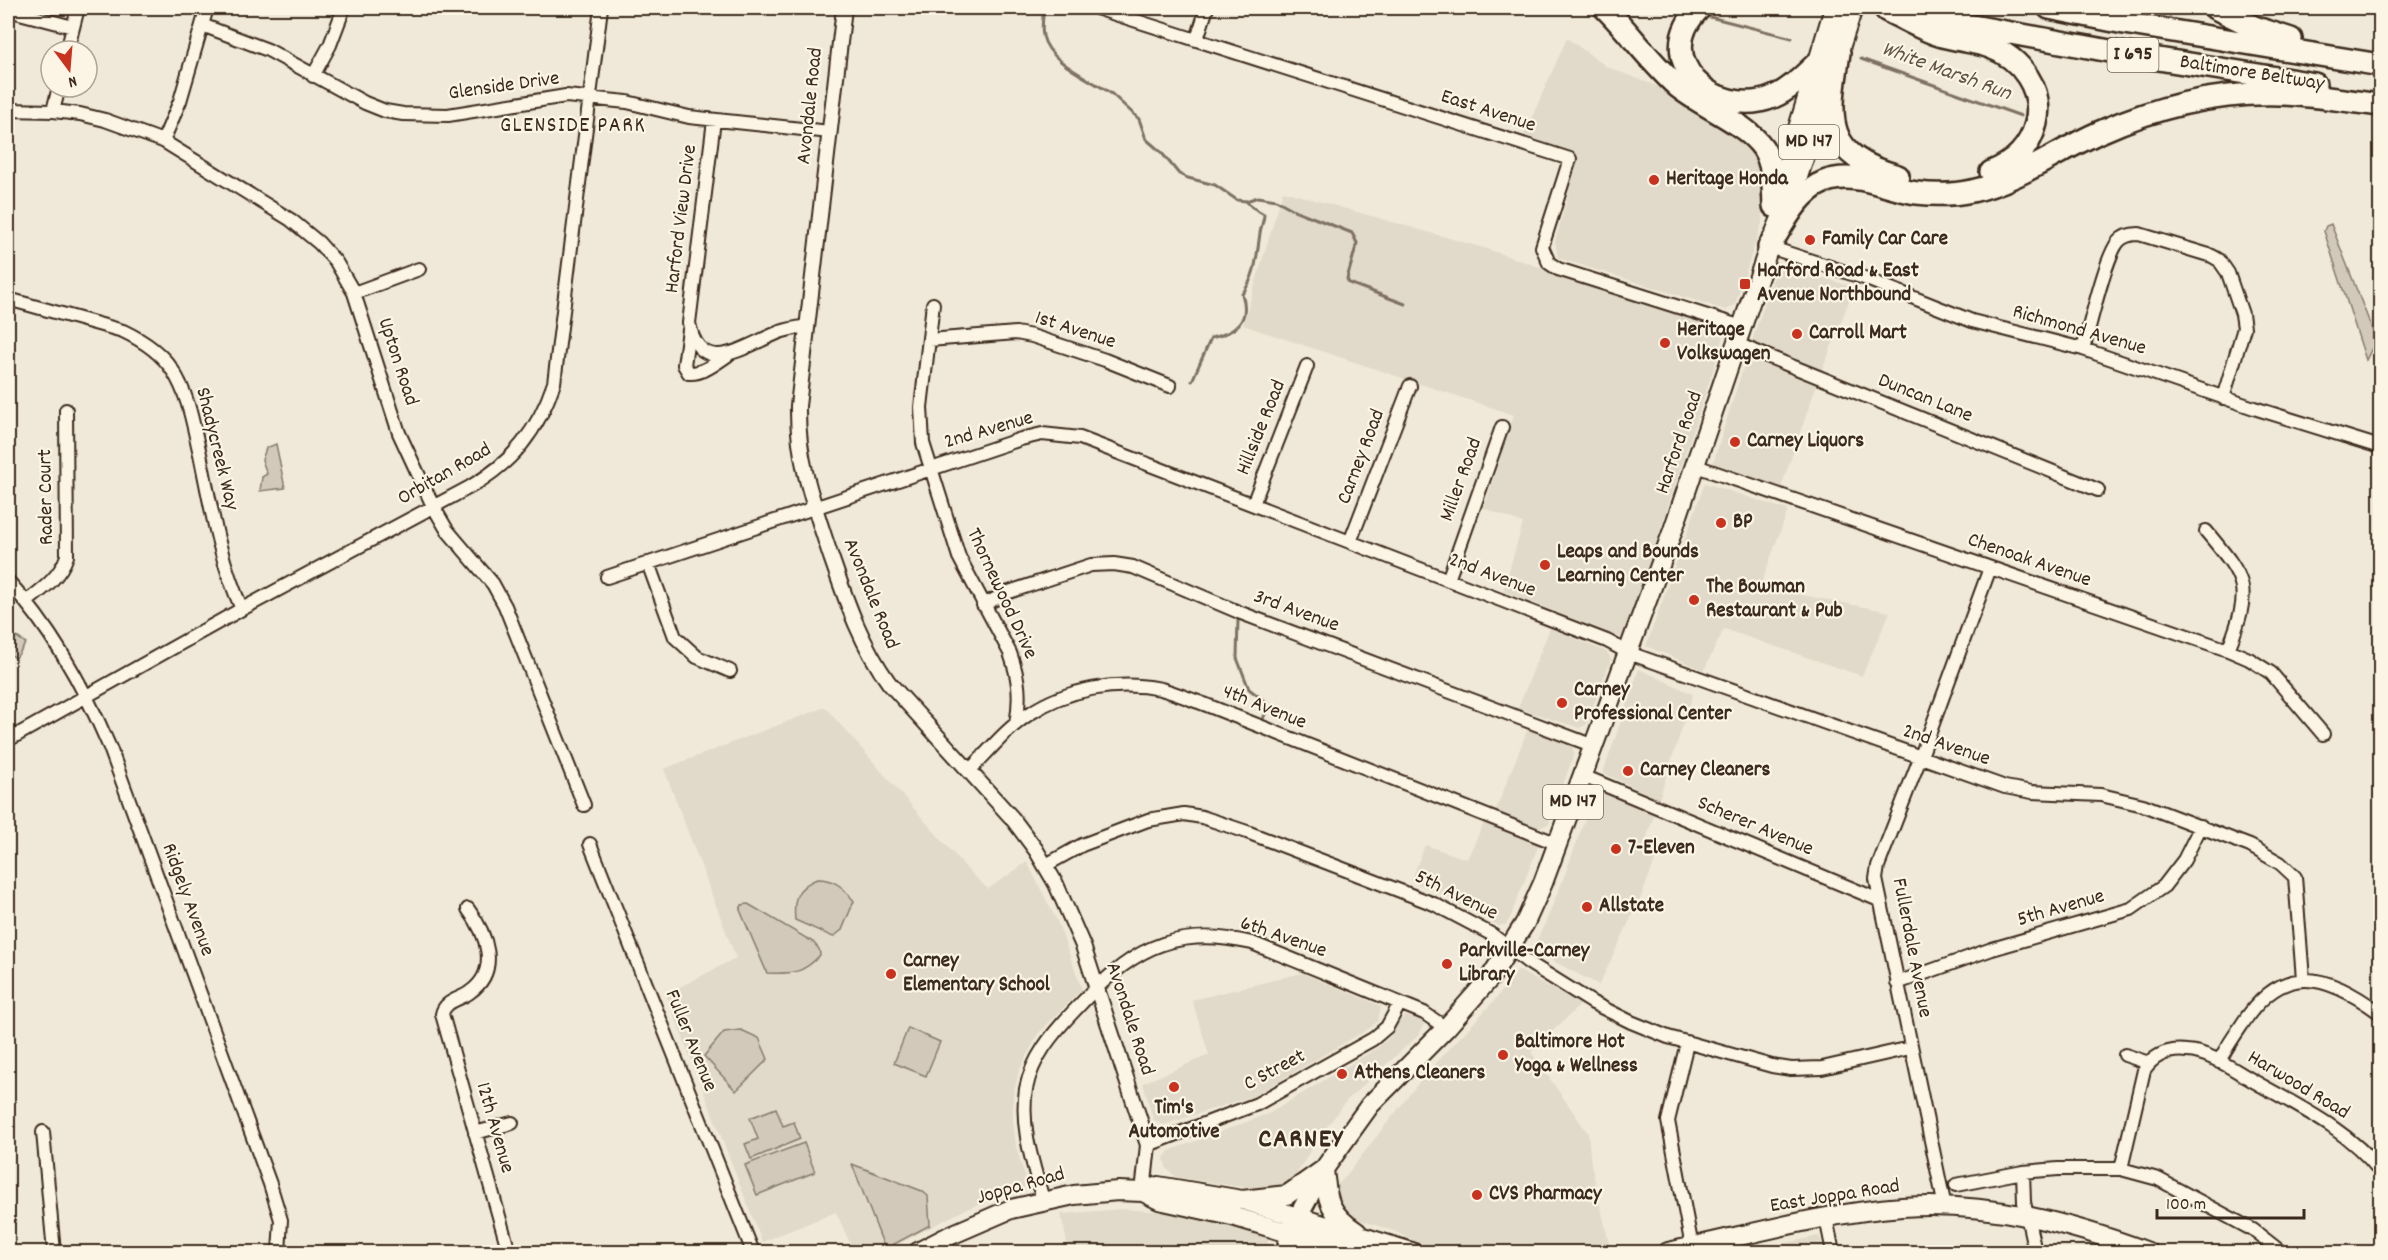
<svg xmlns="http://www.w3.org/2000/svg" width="2388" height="1260" font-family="Dekko,sans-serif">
  <rect width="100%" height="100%" fill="#f0e9d9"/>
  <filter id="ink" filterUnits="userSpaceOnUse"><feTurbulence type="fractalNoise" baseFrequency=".0167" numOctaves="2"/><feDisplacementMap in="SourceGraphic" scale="12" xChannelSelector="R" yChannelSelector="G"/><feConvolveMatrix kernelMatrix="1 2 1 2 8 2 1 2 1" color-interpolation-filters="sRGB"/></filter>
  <g filter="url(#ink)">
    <path fill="#e1d9c9" d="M1567 38 1607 67 1670 91 1747 143 1757 156 1763 185 1762 223 1735 305 1726 310 1558 258 1555 242 1579 156 1524 135Z
      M1283 191 1484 248 1726 331 1624 639 1503 591 1523 523 1484 508 1514 415 1243 325Z
      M1778 265H1787L1854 288 1817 384 1781 487 1712 466 1751 343Z
      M1705 483 1788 510 1760 587 1890 612 1862 676 1724 629 1704 670 1646 646Z
      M1550 628 1607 652 1611 659 1586 725 1579 728 1518 708Z
      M1639 669 1693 694 1659 799 1603 773Z
      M825 707 967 869 988 889 1027 862 1058 923 1082 989 1038 1034 1019 1071 1013 1096V1121L1016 1147 1026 1180 1024 1189 966 1209 883 1252H854L836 1212 762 1242 666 994 736 958 664 769Z
      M1529 726 1572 746 1574 754 1549 824 1537 828 1495 812Z
      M1603 793 1654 815 1642 852 1656 858 1642 895 1599 985 1532 950 1547 919 1566 872 1594 794Z
      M1484 823 1539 844 1510 918 1506 924 1499 926 1446 896 1411 881 1425 845 1467 859Z
      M1518 970 1581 1004 1531 1052 1588 1133 1591 1164 1610 1248 1584 1252H1461L1421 1244 1394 1231 1347 1216 1333 1195 1336 1186 1345 1177 1424 1076 1494 1001Z
      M1302 973 1381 1006 1378 1021 1370 1028 1253 1096 1163 1125 1153 1119 1143 1083 1209 1055 1192 1000Z
      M1405 1016 1419 1019 1424 1024 1419 1035 1348 1099 1316 1141 1296 1175 1284 1186 1271 1190 1234 1186 1176 1177 1167 1169 1164 1158 1169 1151 1270 1113 1377 1048 1391 1036 1398 1023Z
      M1123 1209 1166 1212 1207 1220 1268 1238V1252H1069L1061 1214Z
      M1819 1236 1826 1252H1742L1759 1249Z"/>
    <path fill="#d2c9ba" stroke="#867a6c" stroke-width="1.5" d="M2331 224 2374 334V344L2366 360 2324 231 2326 226Z
      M276 444 285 488 260 491 262 477 267 474 262 460 266 448Z
      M12 634 26 643 16 658 11 655 8 656V643Z
      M817 879C835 879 843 887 854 901L842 930 833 937 795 920C793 900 796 887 817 879Z
      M748 904 813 942 819 949 820 955C803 974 791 974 767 973L740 910 742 905Z
      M908 1028 940 1042 926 1076 894 1063Z
      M741 1030 759 1038 768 1059 736 1091 704 1056 724 1032Z
      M776 1108 783 1126 794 1122 800 1139 751 1159 745 1144 758 1139 750 1118Z
      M804 1143 815 1172 757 1195 745 1165Z
      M852 1164 922 1191 928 1196 930 1225 885 1249Z"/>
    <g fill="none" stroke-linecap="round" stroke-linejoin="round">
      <path stroke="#7e7163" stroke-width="3" d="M1044 8C1043 17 1041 27 1043 36 1049 63 1091 79 1112 94
        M1680 8 1682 9
        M1706 16 1792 38
        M1861 59 2021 116
        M1113 95 1139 119 1146 139 1161 152 1179 174 1188 178 1215 185 1237 200 1246 201 1258 197 1276 200 1294 210 1352 233 1357 243 1347 279 1349 283 1405 304
        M1192 381 1211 338C1235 333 1251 321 1242 294 1256 277 1257 254 1260 233 1261 226 1264 220 1264 214L1252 207 1246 201
        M1238 619 1237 658 1249 689 1266 702 1267 710 1262 721"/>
      <g stroke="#3b2a1e" stroke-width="16">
        <path id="minor" d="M1096 8 1570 159 1542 247 1549 263 1558 269 1742 327
          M8 10 73 27
          M202 25 268 50 365 103 385 111 403 114 448 115 566 96 627 102 689 117 830 132
          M1197 39 1207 8
          M67 51 78 8
          M313 76 330 45 344 8
          M8 110 53 111 80 114 105 120 163 141 291 220 319 243 336 262 354 293 399 433 433 506 447 530 493 584 505 606 584 805
          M53 111 59 87
          M714 120 689 323C700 379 743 347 775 334 785 329 796 328 807 326
          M163 141 180 101 207 8
          M1769 247 1864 278 1972 321 2083 349 2254 408 2380 447
          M354 293 419 269
          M8 299 123 331C142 340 161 352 173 371 189 396 193 425 200 454 211 507 219 559 242 609
          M933 304 921 407 923 443 959 557 1010 653C1019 678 1021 698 1016 724
          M689 330 684 365 689 373C703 374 716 363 728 355
          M929 340 1016 333 1032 336 1105 360 1170 386
          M1737 344 2098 490
          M2083 349C2090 326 2105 258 2118 242 2123 236 2131 234 2139 234L2212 256 2219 260 2228 273 2242 314 2244 328 2223 398
          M1696 466 2228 650 2249 659 2271 673 2323 734
          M1253 504 1307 366
          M2206 531C2248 581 2252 588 2228 650
          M1350 542 1410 386
          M648 563 675 637 697 657 730 671
          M607 577 1021 439 1042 434 1080 438 1607 641 1629 653 2005 787 2032 792 2101 795 2143 805 2250 846 2280 863 2295 877 2303 979
          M1448 580 1502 427
          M8 581C51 628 85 689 110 748L270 1184 281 1220 279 1252
          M26 602C43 589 60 577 67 556L66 410
          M983 605 1009 592 1091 565 1114 564 1133 567 1241 613 1594 746
          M8 740 242 609 470 487C513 462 538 431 554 383L601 8
          M969 771C988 752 1006 729 1029 714 1066 689 1117 680 1161 689 1175 693 1190 699 1204 704L1558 844
          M1583 776 1879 900
          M590 844 753 1252
          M1046 865 1082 845 1148 820 1184 814 1202 817 1247 832 1434 904 1491 934 1529 963 1593 1003 1631 1022 1668 1037 1772 1066 1791 1069 1822 1068 1910 1048
          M468 909C486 933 501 970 470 992 460 1000 445 1000 442 1014L509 1252
          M1897 983 1992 949 2131 909 2164 886 2184 860 2201 826
          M1687 1043 1668 1121 1692 1247
          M2125 1055 2149 1063
          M2219 1062C2225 1049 2233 1038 2241 1026 2282 961 2325 973 2380 1013
          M43 1132 54 1252
          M475 1133 512 1123
          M1148 1145 1257 1104 1373 1039 1387 1027 1400 1003
          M2121 1169 2144 1070C2154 1055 2169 1049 2187 1051 2209 1052 2231 1068 2250 1079 2295 1105 2348 1129 2380 1171
          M2023 1172 2024 1202 2035 1252
          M1956 1185 2023 1172 2058 1169H2121L2158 1179 2253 1230 2281 1252
          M1043 1200C1033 1163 1020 1128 1026 1089 1032 1058 1052 1034 1073 1012 1128 953 1168 924 1252 943L1424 1013 1446 1028
          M1945 1207 1876 879 1878 866 1924 748 1990 568
          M1826 1218 1833 1252"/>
      </g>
      <g stroke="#3b2a1e" stroke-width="18">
        <path id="tertiary" d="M844 8 798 406C797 460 813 502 830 554 846 600 860 643 889 683L1012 818 1036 850 1056 884 1083 946 1148 1145 1143 1192"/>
      </g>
      <g stroke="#3b2a1e" stroke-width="21">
        <path id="secondary" d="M1285 1252 1289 1234"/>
      </g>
      <g stroke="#3b2a1e" stroke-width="22">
        <path id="primary" d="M1777 198 1834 8
          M1324 1169C1327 1200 1329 1214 1357 1232
          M1143 1192 1159 1200 1232 1216 1352 1252
          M1242 1200 1287 1195 1324 1169 1370 1105 1446 1028 1490 978 1525 923 1543 883 1673 530 1769 247 1797 180 1853 8
          M1292 1228 1320 1176
          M918 1252 951 1235 1011 1209 1074 1195 1118 1191 1143 1192 1158 1186 1242 1200 1412 1252
          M1668 1252C1745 1236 1823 1213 1902 1207 1987 1201 2070 1223 2148 1252"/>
      </g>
      <g stroke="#3b2a1e" stroke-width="26">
        <path id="motorway" d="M1605 8C1630 33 1651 63 1677 86 1702 107 1745 122 1763 148 1774 166 1773 187 1774 206
          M1700 8C1648 58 1715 121 1773 97 1790 90 1804 75 1817 63
          M2049 8 2124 23 2380 65
          M2215 8 2254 27 2291 39
          M1886 10C1902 18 1919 28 1936 34 1953 40 1973 41 1990 47 2021 58 2044 90 2036 123 2030 148 2014 163 1991 172
          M1923 17 2121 53 2315 84
          M1839 53C1829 119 1822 155 1898 176
          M1769 247C1783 225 1798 192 1824 182 1855 170 1886 189 1917 193 1935 195 1954 195 1972 191 2018 181 2057 151 2100 132 2156 107 2219 92 2281 94 2314 95 2348 101 2380 105"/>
      </g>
      <use href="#minor" stroke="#fcf5e5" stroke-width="12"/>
      <use href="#tertiary" stroke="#fcf5e5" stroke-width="14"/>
      <use href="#secondary" stroke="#fcf5e5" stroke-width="16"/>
      <use href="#primary" stroke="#fcf5e5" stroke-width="18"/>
      <use href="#motorway" stroke="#fcf5e5" stroke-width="21"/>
    </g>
  </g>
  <g fill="#c8321e" stroke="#fcf5e5" stroke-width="2">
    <circle cx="1654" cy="180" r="6"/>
    <circle cx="1810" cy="240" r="6"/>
    <rect x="1739" y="278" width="12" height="12" rx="3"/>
    <circle cx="1797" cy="334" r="6"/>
    <circle cx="1665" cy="343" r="6"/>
    <circle cx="1735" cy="442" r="6"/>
    <circle cx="1721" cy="523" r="6"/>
    <circle cx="1545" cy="565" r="6"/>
    <circle cx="1694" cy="600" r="6"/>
    <circle cx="1562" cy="703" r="6"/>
    <circle cx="1628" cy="771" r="6"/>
    <circle cx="1616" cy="849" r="6"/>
    <circle cx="1587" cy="907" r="6"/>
    <circle cx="1447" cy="964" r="6"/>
    <circle cx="891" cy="974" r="6"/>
    <circle cx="1503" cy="1055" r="6"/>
    <circle cx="1342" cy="1074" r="6"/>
    <circle cx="1174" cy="1087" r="6"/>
    <circle cx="1477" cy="1195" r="6"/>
  </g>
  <g text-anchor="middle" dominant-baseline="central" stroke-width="4.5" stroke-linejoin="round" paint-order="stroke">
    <g fill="#fcf5e5" stroke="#75675a" stroke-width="1.5">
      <rect x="2107.5" y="38" width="51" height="34" rx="4.5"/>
      <rect x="1779" y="125" width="60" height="34" rx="4.5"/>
      <rect x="1543" y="785" width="60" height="34" rx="4.5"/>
    </g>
    <g font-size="20" font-weight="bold" fill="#3b2a1e">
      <text x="2133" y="55">I 695</text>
      <text x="1809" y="142">MD 147</text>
      <text x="1573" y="802">MD 147</text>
    </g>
    <g font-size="21" fill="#3b2a1e" stroke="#fcf5e5">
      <text transform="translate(2252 74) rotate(9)">Baltimore Beltway</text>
      <text transform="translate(504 87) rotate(-8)">Glenside Drive</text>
      <text transform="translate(811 106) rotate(-84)">Avondale Road</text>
      <text transform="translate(1488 112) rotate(18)">East Avenue</text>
      <text transform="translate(682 219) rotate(-83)">Harford View Drive</text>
      <text transform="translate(1075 331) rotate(18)">1st Avenue</text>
      <text transform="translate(2079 331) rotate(16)">Richmond Avenue</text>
      <text transform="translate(397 362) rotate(72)">Upton Road</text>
      <text transform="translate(1925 399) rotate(22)">Duncan Lane</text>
      <text transform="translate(1262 428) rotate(-68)">Hillside Road</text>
      <text transform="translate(989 431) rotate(-16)">2nd Avenue</text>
      <text transform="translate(1680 443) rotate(-71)">Harford Road</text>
      <text transform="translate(216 449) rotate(76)">Shadycreek Way</text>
      <text transform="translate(1362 457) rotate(-69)">Carney Road</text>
      <text transform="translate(445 475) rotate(-30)">Orbitan Road</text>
      <text transform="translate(1462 480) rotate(-70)">Miller Road</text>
      <text transform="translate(47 497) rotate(-91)">Rader Court</text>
      <text transform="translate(2029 561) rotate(19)">Chenoak Avenue</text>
      <text transform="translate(1492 576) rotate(21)">2nd Avenue</text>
      <text transform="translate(870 594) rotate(68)">Avondale Road</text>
      <text transform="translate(1001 594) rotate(65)">Thornewood Drive</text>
      <text transform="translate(1296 612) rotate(20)">3rd Avenue</text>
      <text transform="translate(1264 708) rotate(22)">4th Avenue</text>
      <text transform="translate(1946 746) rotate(19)">2nd Avenue</text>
      <text transform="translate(1755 827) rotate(23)">Scherer Avenue</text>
      <text transform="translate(1456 896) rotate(26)">5th Avenue</text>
      <text transform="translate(187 900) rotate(70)">Ridgely Avenue</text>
      <text transform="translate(2061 909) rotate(-16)">5th Avenue</text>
      <text transform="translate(1283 938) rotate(19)">6th Avenue</text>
      <text transform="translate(1911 948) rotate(79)">Fullerdale Avenue</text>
      <text transform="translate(1129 1019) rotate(72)">Avondale Road</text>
      <text transform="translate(690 1041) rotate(68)">Fuller Avenue</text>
      <text transform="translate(1275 1071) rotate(-28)">C Street</text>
      <text transform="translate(2298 1086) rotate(31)">Harwood Road</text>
      <text transform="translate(494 1128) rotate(74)">12th Avenue</text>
      <text transform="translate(1021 1187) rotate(-16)">Joppa Road</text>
      <text transform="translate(1835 1197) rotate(-9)">East Joppa Road</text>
    </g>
    <g font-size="21" font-weight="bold" fill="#3b2a1e" stroke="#fcf5e5" text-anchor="start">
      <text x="1666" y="180">Heritage Honda</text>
      <text x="1822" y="240">Family Car Care</text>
      <text x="1757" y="272">Harford Road &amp; East<tspan x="1757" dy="24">Avenue Northbound</tspan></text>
      <text x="1677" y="331">Heritage<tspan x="1677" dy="24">Volkswagen</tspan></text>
      <text x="1809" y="334">Carroll Mart</text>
      <text x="1747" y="442">Carney Liquors</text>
      <text x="1733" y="523">BP</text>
      <text x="1557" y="553">Leaps and Bounds<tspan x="1557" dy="24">Learning Center</tspan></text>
      <text x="1706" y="588">The Bowman<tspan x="1706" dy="24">Restaurant &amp; Pub</tspan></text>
      <text x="1574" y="691">Carney<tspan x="1574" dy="24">Professional Center</tspan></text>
      <text x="1640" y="771">Carney Cleaners</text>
      <text x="1628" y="849">7-Eleven</text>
      <text x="1599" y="907">Allstate</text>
      <text x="1459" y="952">Parkville-Carney<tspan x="1459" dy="24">Library</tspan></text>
      <text x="903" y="962">Carney<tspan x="903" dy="24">Elementary School</tspan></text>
      <text x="1515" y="1043">Baltimore Hot<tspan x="1515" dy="24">Yoga &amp; Wellness</tspan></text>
      <text x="1354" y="1074">Athens Cleaners</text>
      <text x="1174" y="1109" text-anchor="middle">Tim's<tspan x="1174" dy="24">Automotive</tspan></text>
      <text x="1489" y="1195">CVS Pharmacy</text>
    </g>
    <g font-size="22" font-style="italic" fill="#625346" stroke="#fcf5e5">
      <text transform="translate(1946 72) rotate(20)">White Marsh Run</text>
    </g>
    <g font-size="22" letter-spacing="1.5" fill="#3b2a1e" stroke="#fcf5e5">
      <text x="573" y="126">GLENSIDE PARK</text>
    </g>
    <g font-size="27" font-weight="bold" letter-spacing="1.5" fill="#3b2a1e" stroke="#fcf5e5">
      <text x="1301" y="1140">CARNEY</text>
    </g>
  </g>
  <rect width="2388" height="1260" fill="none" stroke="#fcf5e5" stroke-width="30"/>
  <rect x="15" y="15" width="2358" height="1230" fill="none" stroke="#3b2a1e" stroke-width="2" filter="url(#ink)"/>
  <g transform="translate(69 69) rotate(164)"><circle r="28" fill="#fcf5e5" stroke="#afa495" stroke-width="1.5"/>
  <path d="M0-4.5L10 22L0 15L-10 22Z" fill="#c8321e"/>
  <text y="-9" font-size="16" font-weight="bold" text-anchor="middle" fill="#3b2a1e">N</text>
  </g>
  <path d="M2157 1209v9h147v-9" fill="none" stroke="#3b2a1e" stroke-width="3"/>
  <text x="2166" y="1209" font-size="18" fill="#3b2a1e" stroke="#fcf5e5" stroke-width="4.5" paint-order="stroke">100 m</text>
</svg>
